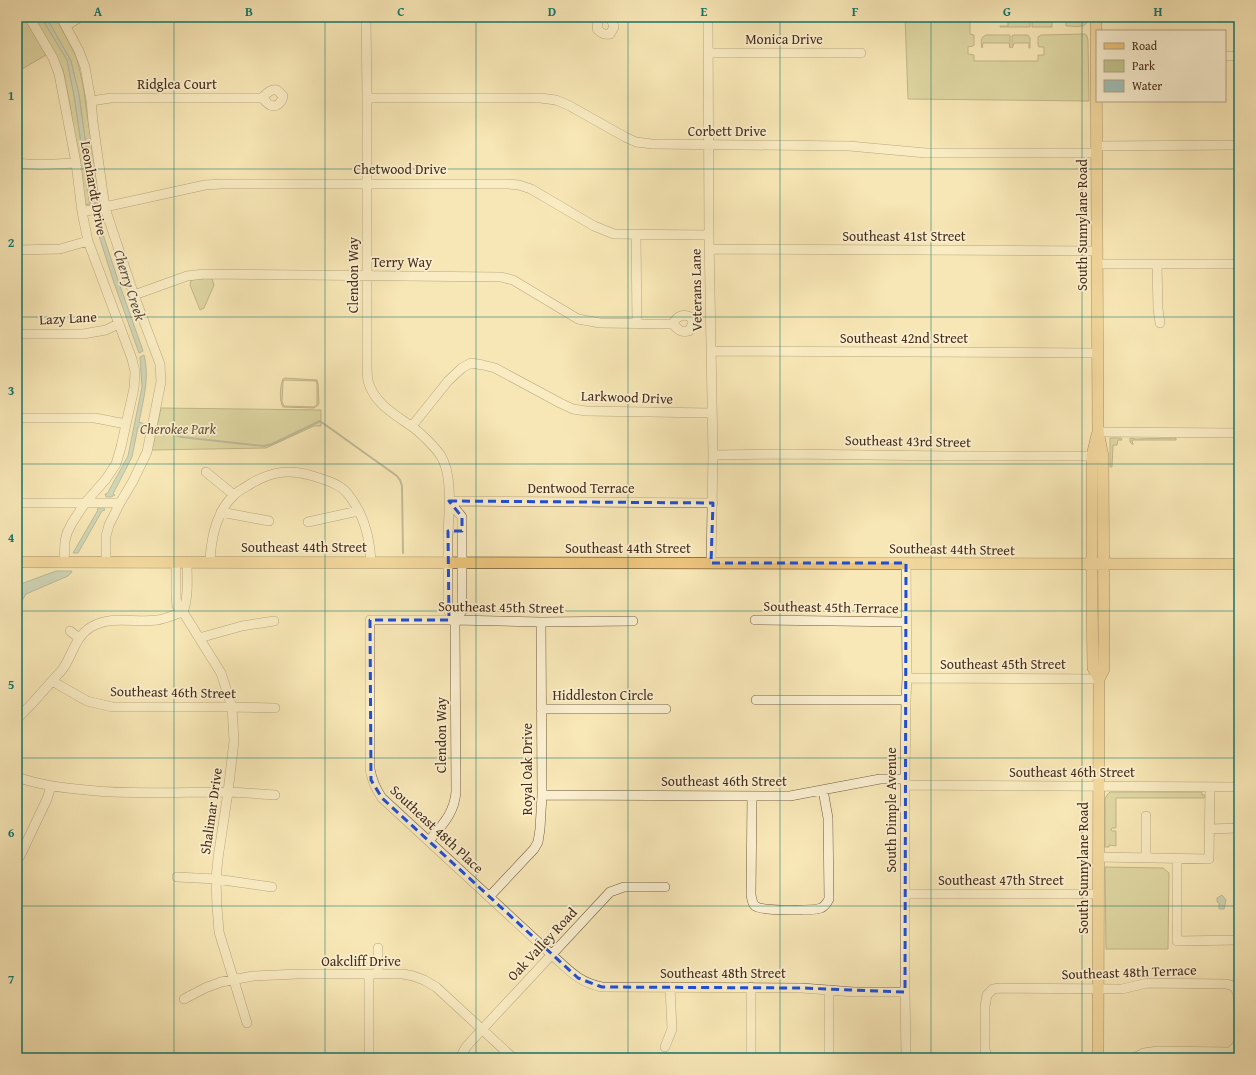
<svg xmlns="http://www.w3.org/2000/svg" width="1256" height="1075" font-family="'Gentium Book Plus',serif">
  <rect width="100%" height="100%" fill="#f8e7b7"/>
  <filter id="stains"><feTurbulence type="fractalNoise" baseFrequency=".005" numOctaves="4"/><feColorMatrix values="0 0 0 0 .2 0 0 0 0 .09 0 0 0 0 .02 0 0 0 .5 -.17"/></filter>
  <radialGradient id="worn" r=".72"><stop offset=".6" stop-color="#630" stop-opacity="0"/><stop offset="1" stop-color="#630" stop-opacity=".3"/></radialGradient>
  <path fill="#c0c48c" stroke="#827852" fill-rule="evenodd" d="M17 17H24L46 55 17 72Z
    M34 17H41L67 60 74 95 90 205 85 204 82 199 70 105 63 70 61 66Z
    M46 17H55L73 50 77 59 83 85 99 196 98 202 94 204 79 95 71 61Z
    M905 17H970V34L974 35V45L973 46 968 47V54L974 55V61H1038V55H1044V47H1039L1038 45V37L1041 35 1085 34 1087 36 1088 40 1089 101 908 99Z
    M1008 17H1030V27H1000V26H1008Z
    M1032 17 1052 18V27H1032Z
    M1066 17H1088C1088 30 1075 26 1066 26Z
    M986 35H1010V48L1009 43H983L982 48C981 43 980 37 986 35Z
    M1013 35H1028L1030 38V48H1029V43H1014L1012 48V36Z
    M209 278 212 279 214 285 204 308 200 310 190 285 191 280Z
    M285 378 317 380 318 384 319 403 318 405 314 408 283 407C279 401 280 386 283 379ZM284 380 316 381 317 384V405L314 407 284 406 282 402 283 382Z
    M161 408 321 410V426H314L266 448 152 450Z
    M1110 438H1121L1122 440H1118L1117 445H1113L1112 467H1110Z
    M1130 438 1136 439 1176 438V440H1132L1133 445 1130 442Z
    M1235 613H1239V627H1235Z
    M1110 792H1202V795H1206L1204 798H1116V828H1112L1111 830 1112 831H1116V846L1109 845V847H1105V799L1107 795Z
    M1105 867 1163 868 1169 873 1168 949H1106Z"/>
  <path fill="#9fbfb5" stroke="#7b8476" d="M41 17H46L71 61 79 95 94 203H90L74 95 67 60Z
    M97 216 118 280 143 351 139 353 113 280 93 217Z
    M144 355C150 377 143 401 139 422L148 425 147 428 138 427 132 457 113 494 115 495 111 497H106L105 494H107L128 456 142 387 140 357Z
    M99 508H104L105 510 102 511 78 553H73L98 510 97 509Z
    M56 571H72L71 573 68 576 26 594 17 609 18 585Z
    M1222 895 1226 900 1224 909H1219V903L1217 902V898Z"/>
  <g fill="none" stroke-linecap="round" stroke-linejoin="round">
    <path stroke="#7b8476" stroke-width="2" d="M157 428 181 437 264 446 272 444 320 421 397 476 400 480 402 486 403 553"/>
    <g stroke="#725b3f" stroke-width="10">
      <path id="minor" d="M29 17 53 58 59 74 76 163 82 212 88 241 132 359 135 372 134 388 121 447 116 464 106 479 85 503 72 523 67 533 65 541 64 562
        M61 17 79 51 85 67 91 101 93 122 105 208 134 295 160 364 161 382 147 452 133 481 120 503 109 525 106 536V562
        M366 17 367 98V362C367 368 367 375 368 381 374 403 394 414 411 426 419 431 436 448 441 456 454 478 448 515 448 540 448 563 448 586 448 610L455 620 456 792C454 814 442 825 429 841
        M602 17 598 20 597 29C601 33 604 35 610 34L614 27 612 21 608 17
        M708 17 709 235 713 455 711 563
        M66 26 80 17
        M708 53H861
        M1225 56H1239
        M367 98H540L556 100 570 106 625 137 636 142 652 144 849 146 926 153H1097
        M91 101 111 98H262C265 100 267 104 270 105 277 108 282 102 283 96L277 90C270 89 267 93 262 98
        M1096 146 1239 145
        M17 163C36 166 56 164 76 163
        M82 212 205 185 221 184H508L519 185 531 189 594 226 614 234 709 235
        M636 235 637 324
        M710 249 1097 251
        M17 250 60 249 88 241
        M1097 264H1239
        M1157 264 1158 309 1160 323
        M134 295 187 276 204 274 501 277 513 280 578 319 600 323 673 324C678 330 682 333 689 331L693 323 692 318C685 313 677 315 673 324
        M17 334H83L106 330 118 324
        M711 351 1097 353
        M17 418H95L126 424
        M412 426 448 381 462 368 471 363 483 365 495 368 560 403 573 409 586 411 711 413
        M1098 432 1239 433
        M713 455 789 454 950 456H1097
        M206 472 234 495
        M449 501 713 503
        M449 501 462 517V611L455 620
        M17 503H120
        M221 512 269 521
        M308 522 358 511
        M176 562V596L177 606 183 612 221 673 232 707 234 741 228 792 218 858 216 879 217 906 219 932 247 1023
        M210 562C211 538 216 512 234 495 239 490 246 487 252 483 273 471 290 469 313 476 326 480 340 484 348 494 364 514 370 538 371 562
        M906 563 907 678 906 700 905 779V992L906 1058
        M183 612C189 596 187 578 187 562
        M755 620 906 622
        M633 621 541 622 455 620H370V769C372 781 375 788 382 798L551 954C569 970 578 982 602 987L802 988 854 992H905
        M70 631 79 638
        M199 638 242 626 274 621
        M907 678 1099 679
        M52 681 87 701 112 707H232L275 708
        M756 700H906
        M541 709H666
        M17 719C29 707 41 694 52 681 56 676 61 672 64 667 73 653 76 636 91 627 112 615 135 623 157 620 166 619 175 614 183 612
        M17 777C36 784 56 787 76 789 126 795 176 792 226 792 242 792 258 794 275 795
        M905 785 1239 787
        M542 795 790 796 880 779H905
        M752 796 751 895C752 899 752 903 755 906 761 911 814 911 821 908 825 906 827 903 829 899L828 818 823 790
        M1210 829 1239 828
        M20 856 47 799 51 786
        M1098 857 1209 859 1210 787
        M1146 858V816
        M1177 859V941L1239 940
        M177 877 216 879 272 887
        M905 894H1098
        M489 897 534 849 538 842 540 829 542 795 541 622
        M378 948V974
        M369 974V1058
        M751 987V1058
        M184 999 205 988 221 982 253 976 298 974H403L413 976 424 980 436 987 513 1058
        M665 1047 672 1029 670 987
        M460 1058 466 1047 476 1036 610 892 624 887H665
        M829 1058V990
        M987 1058 985 1049V1006L987 995 993 989 1000 988 1122 989 1147 983 1226 984C1230 985 1234 985 1236 990 1240 995 1240 1032 1239 1040 1238 1045 1234 1049 1230 1052L1158 1051 1144 1053 1134 1058"/>
    </g>
    <g stroke="#452c17" stroke-width="12">
      <path id="major" d="M1096 17 1098 432 1103 456 1104 640V669L1099 679 1098 1058
        M1097 435 1092 456V604L1093 668 1099 679
        M17 562 1239 564"/>
    </g>
    <use href="#minor" stroke="#faefd0" stroke-width="9"/>
    <use href="#major" stroke="#ecc47c" stroke-width="11"/>
  </g>
  <path d="M0 0H1256V1075H0ZM449 501 713 503 711 563H906L905 992 802 988 602 987 578 978 382 798 371 780 370 620H449L448 531H462V517Z" fill="#f8e7b7" fill-opacity=".55" fill-rule="evenodd"/>
  <path fill="none" stroke="#1d4ed8" stroke-width="3" stroke-dasharray="8 5" stroke-linejoin="round" d="M449 501 713 503 711 563H906L905 992 802 988 602 987 578 978 382 798 371 780 370 620H449L448 531H462V517Z"/>
  <path fill="none" stroke="#0f766e" stroke-width="1" stroke-opacity="0.55" d="M174 17V1058M325 17V1058M476 17V1058M628 17V1058M780 17V1058M931 17V1058M1082 17V1058M17 169H1239M17 317H1239M17 464H1239M17 611H1239M17 758H1239M17 906H1239"/>
  <g text-anchor="middle" dominant-baseline="central" stroke-width="3.5" stroke-linejoin="round" paint-order="stroke">
    <g font-size="14" fill="#452c17" stroke="#faefd0">
      <text x="784" y="39">Monica Drive</text>
      <text x="177" y="84">Ridglea Court</text>
      <text x="727" y="131">Corbett Drive</text>
      <text x="400" y="169">Chetwood Drive</text>
      <text transform="translate(94 188) rotate(80)">Leonhardt Drive</text>
      <text transform="translate(1082 225) rotate(-90)">South Sunnylane Road</text>
      <text x="904" y="236">Southeast 41st Street</text>
      <text x="402" y="262">Terry Way</text>
      <text transform="translate(353 275) rotate(-90)">Clendon Way</text>
      <text transform="translate(696 290) rotate(-91)">Veterans Lane</text>
      <text transform="translate(68 318) rotate(-3)">Lazy Lane</text>
      <text x="904" y="338">Southeast 42nd Street</text>
      <text transform="translate(627 397) rotate(2)">Larkwood Drive</text>
      <text transform="translate(908 441) rotate(1)">Southeast 43rd Street</text>
      <text x="581" y="488">Dentwood Terrace</text>
      <text x="304" y="547">Southeast 44th Street</text>
      <text x="628" y="548">Southeast 44th Street</text>
      <text transform="translate(952 549) rotate(1)">Southeast 44th Street</text>
      <text transform="translate(501 607) rotate(1)">Southeast 45th Street</text>
      <text transform="translate(831 607) rotate(1)">Southeast 45th Terrace</text>
      <text x="1003" y="664">Southeast 45th Street</text>
      <text transform="translate(173 692) rotate(1)">Southeast 46th Street</text>
      <text x="603" y="695">Hiddleston Circle</text>
      <text transform="translate(441 735) rotate(-90)">Clendon Way</text>
      <text transform="translate(527 769) rotate(-90)">Royal Oak Drive</text>
      <text x="1072" y="772">Southeast 46th Street</text>
      <text x="724" y="781">Southeast 46th Street</text>
      <text transform="translate(891 810) rotate(-90)">South Dimple Avenue</text>
      <text transform="translate(211 811) rotate(-82)">Shalimar Drive</text>
      <text transform="translate(437 829) rotate(43)">Southeast 48th Place</text>
      <text transform="translate(1083 868) rotate(-90)">South Sunnylane Road</text>
      <text x="1001" y="880">Southeast 47th Street</text>
      <text transform="translate(542 944) rotate(-47)">Oak Valley Road</text>
      <text x="361" y="961">Oakcliff Drive</text>
      <text transform="translate(1129 972) rotate(-2)">Southeast 48th Terrace</text>
      <text x="723" y="973">Southeast 48th Street</text>
    </g>
    <g font-size="14" font-style="italic" fill="#645234" stroke="#faefd0">
      <text x="178" y="429">Cherokee Park</text>
    </g>
    <g font-size="15" font-style="italic" fill="#5c513e" stroke="#faefd0">
      <text transform="translate(130 285) rotate(72)">Cherry Creek</text>
    </g>
  </g>
  <rect width="1256" height="1075" fill="none" stroke="#f8e7b7" stroke-width="44"/>
  <rect x="1096" y="30" width="130" height="72" fill="#faefd0" stroke="#b2a186"/>
  <rect x="1104" y="43" width="20" height="6" fill="#ecc47c" stroke="#b2a186"/>
  <text x="1132" y="50" font-size="12" fill="#452c17">Road</text>
  <rect x="1104" y="60" width="20" height="12" fill="#c0c48c" stroke="#b2a186"/>
  <text x="1132" y="70" font-size="12" fill="#452c17">Park</text>
  <rect x="1104" y="80" width="20" height="12" fill="#9fbfb5" stroke="#b2a186"/>
  <text x="1132" y="90" font-size="12" fill="#452c17">Water</text>
  <rect x="22" y="22" width="1212" height="1031" fill="none" stroke="#0f766e" stroke-width="1.5"/>
  <g font-size="13" text-anchor="middle" font-weight="bold" fill="#0f766e">
    <text x="98" y="16">A</text>
    <text x="249" y="16">B</text>
    <text x="401" y="16">C</text>
    <text x="552" y="16">D</text>
    <text x="704" y="16">E</text>
    <text x="855" y="16">F</text>
    <text x="1007" y="16">G</text>
    <text x="1158" y="16">H</text>
    <text x="11" y="100">1</text>
    <text x="11" y="247">2</text>
    <text x="11" y="395">3</text>
    <text x="11" y="542">4</text>
    <text x="11" y="689">5</text>
    <text x="11" y="837">6</text>
    <text x="11" y="984">7</text>
  </g>
  <rect width="100%" height="100%" filter="url(#stains)"/>
  <rect width="100%" height="100%" fill="url(#worn)"/>
</svg>
